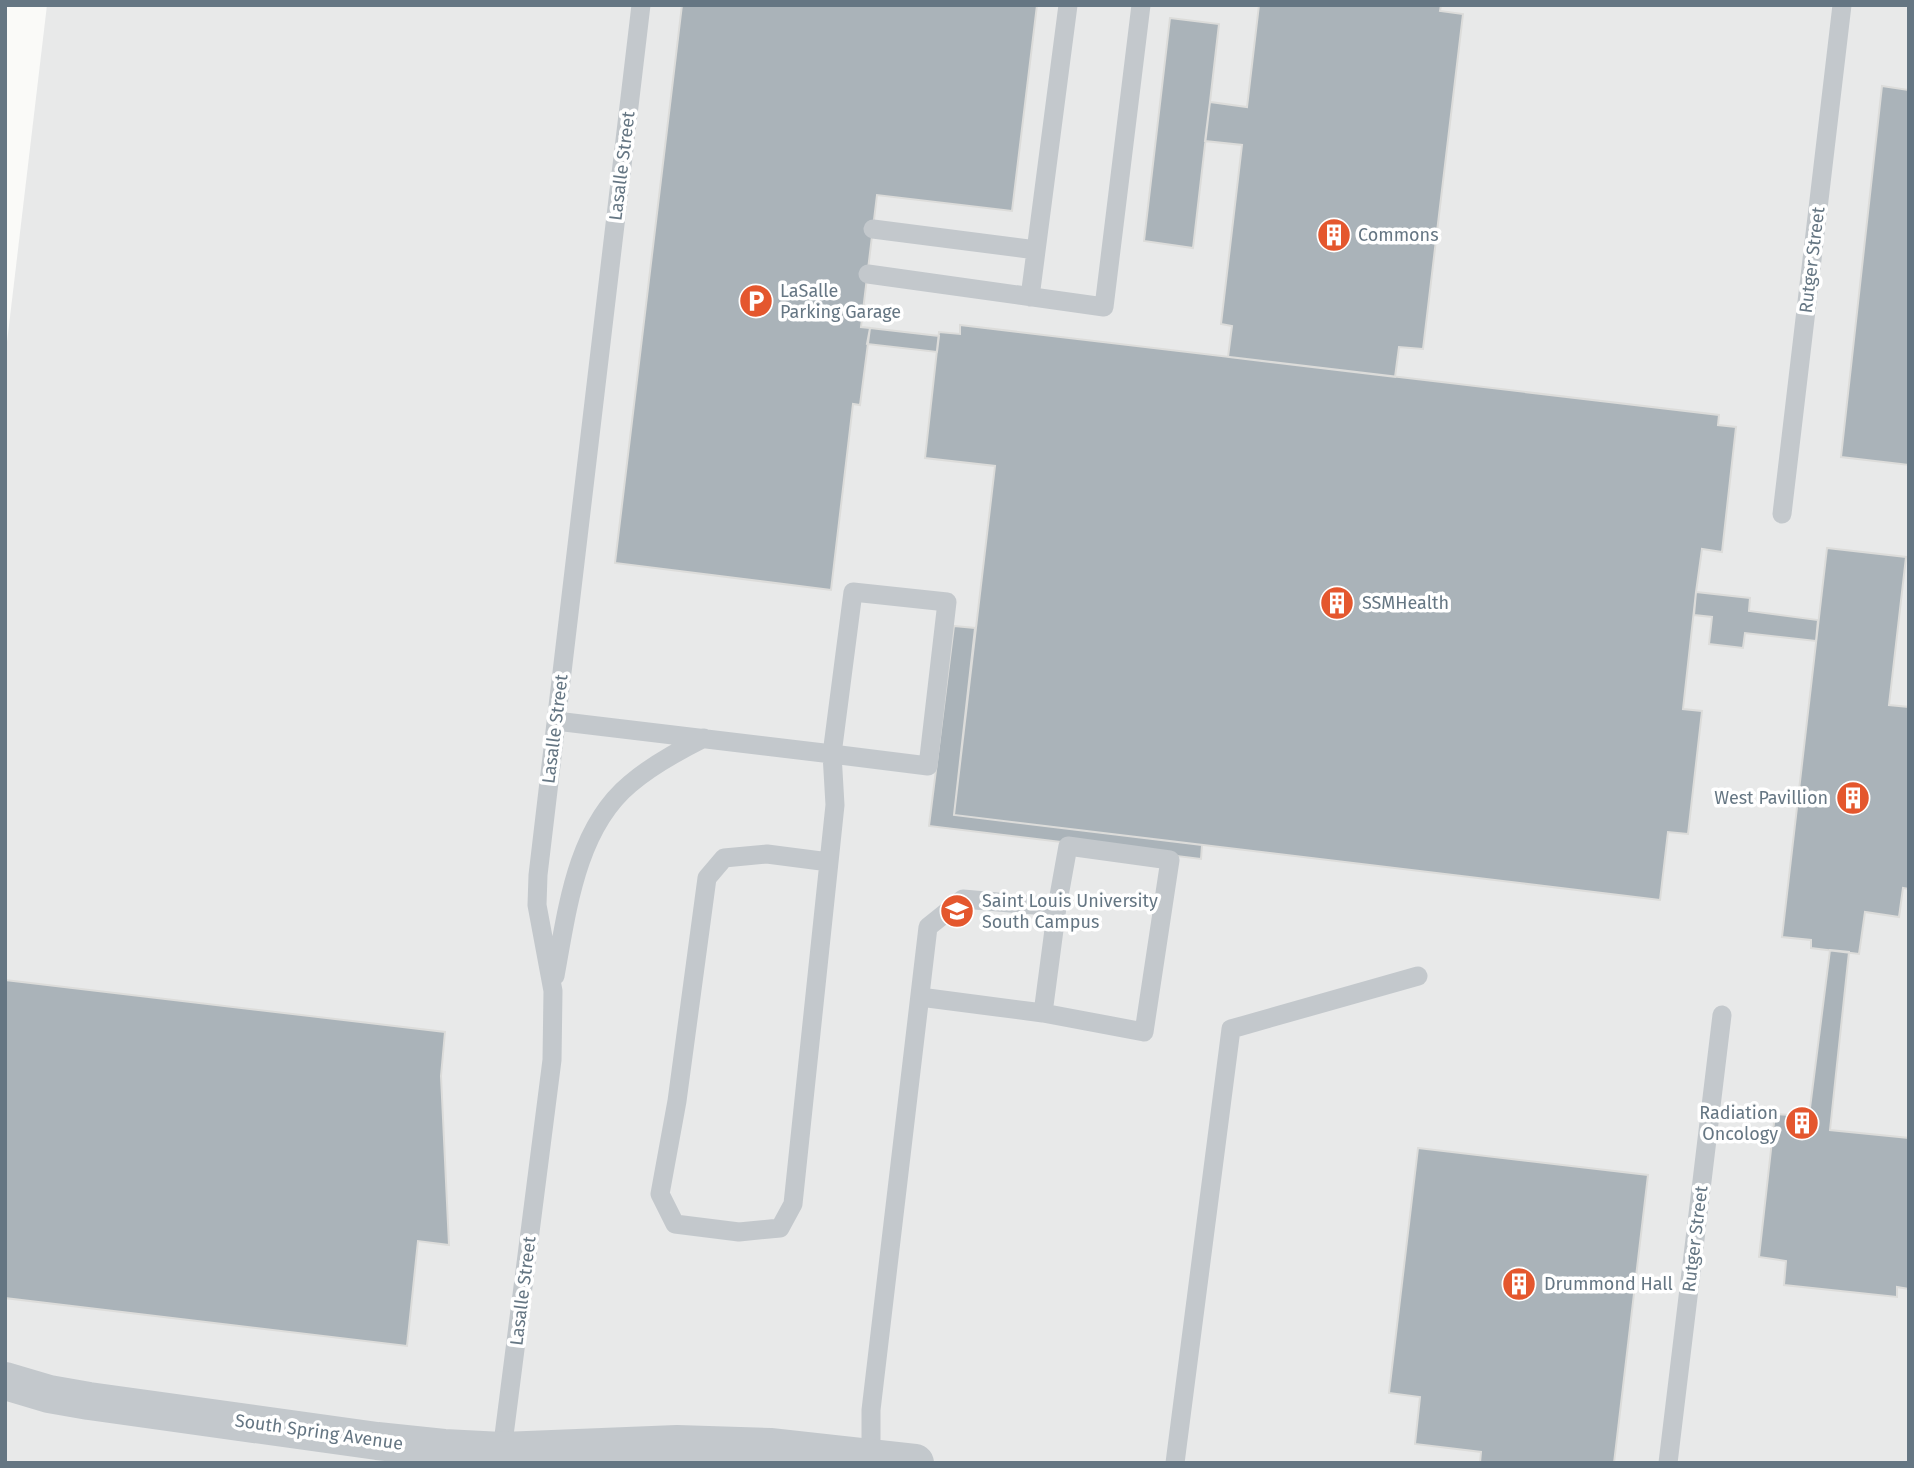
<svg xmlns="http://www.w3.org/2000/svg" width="1914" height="1468" font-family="'Fira Sans',sans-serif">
  <rect width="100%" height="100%" fill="#fafaf8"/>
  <path fill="#e8e9e9" d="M47 5H1909V1463H5V359Z"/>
  <path fill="#aab3b9" stroke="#dcdcda" stroke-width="2" d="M682 5H1037L1012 211 877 195 861 327 870 328 860 405 853 404 831 590 615 563Z
    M1259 5H1441L1440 11 1463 14 1423 349 1399 347 1395 377 1228 357 1232 326 1221 324 1242 145 1205 141 1210 102 1247 107Z
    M1170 18 1219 24 1193 248 1144 241Z
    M1882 86 1908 90 1909 88V465L1841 457Z
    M960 325 1719 415 1718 425 1736 427 1722 552 1702 549 1696 592 1683 709 1702 711 1688 834 1668 832 1660 900 954 815 995 466 925 458 939 332 960 334Z
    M870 328 939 336 937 352 867 344Z
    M1827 548 1906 557 1889 705 1909 707V889L1903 888 1899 917 1865 912 1859 954 1811 948V940L1782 937Z
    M1696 592 1750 598 1749 611 1818 620 1816 641 1745 633 1743 648 1709 644 1712 617 1694 615Z
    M954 626 975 628 954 815 1202 845 1201 859 929 826Z
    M1830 950 1849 952 1830 1130 1909 1138V1289L1897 1287V1297L1784 1285 1786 1261 1759 1257 1775 1114 1809 1116Z
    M5 980 445 1032 441 1076 449 1245 418 1241 407 1346 5 1298Z
    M1418 1148 1648 1175 1614 1463H1480L1481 1452 1415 1444 1420 1397 1389 1393Z"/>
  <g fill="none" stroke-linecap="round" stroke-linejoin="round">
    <path stroke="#c3c8cc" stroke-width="19" d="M873 229 1036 250
      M868 274 1104 307 1141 5
      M1030 297 1068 5
      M1782 514 1842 5
      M853 592 947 602 928 766 832 754Z
      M556 721 832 754 835 805 793 1204 780 1228 739 1232 675 1224 660 1194 677 1101 707 878 724 858 767 854 829 862
      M555 976C567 911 576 829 630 784 652 765 678 751 704 738
      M1043 1013 1057 907
      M502 1451 552 1060 553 991 537 905 538 875 641 5
      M871 1458V1410L928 927 963 899 1057 907 1068 846 1170 860 1144 1032 1043 1013 920 997
      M1175 1463 1231 1029 1418 976
      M1668 1463 1722 1015"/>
    <path stroke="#c3c8cc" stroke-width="38" d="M5 1381 49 1394 89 1401 377 1441 444 1448 502 1451 677 1444 770 1447 915 1463"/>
  </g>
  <defs>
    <g id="building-disc" transform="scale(1.75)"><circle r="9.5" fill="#e4572e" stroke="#fff"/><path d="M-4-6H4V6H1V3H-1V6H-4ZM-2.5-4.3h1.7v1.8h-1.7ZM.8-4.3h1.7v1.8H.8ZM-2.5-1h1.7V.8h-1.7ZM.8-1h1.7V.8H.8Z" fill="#fff"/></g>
    <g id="parking-disc" transform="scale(1.75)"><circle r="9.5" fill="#e4572e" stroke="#fff"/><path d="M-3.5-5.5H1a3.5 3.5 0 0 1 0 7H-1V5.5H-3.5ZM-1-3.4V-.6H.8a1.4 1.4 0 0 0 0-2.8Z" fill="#fff"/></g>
    <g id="university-disc" transform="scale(1.75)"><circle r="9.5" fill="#e4572e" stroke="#fff"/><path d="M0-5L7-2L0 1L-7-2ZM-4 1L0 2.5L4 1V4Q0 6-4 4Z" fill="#fff"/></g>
  </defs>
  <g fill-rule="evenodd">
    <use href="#building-disc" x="1334" y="235"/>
    <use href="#parking-disc" x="756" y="301"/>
    <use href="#building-disc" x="1337" y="603"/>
    <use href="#building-disc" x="1853" y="798"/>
    <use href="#university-disc" x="957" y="911"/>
    <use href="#building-disc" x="1802" y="1123"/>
    <use href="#building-disc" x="1519" y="1284"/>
  </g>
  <g text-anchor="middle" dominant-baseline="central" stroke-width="7" stroke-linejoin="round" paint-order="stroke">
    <g font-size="18" fill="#657683" stroke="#fff">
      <text transform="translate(622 166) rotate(-83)">Lasalle Street</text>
      <text transform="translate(1812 260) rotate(-83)">Rutger Street</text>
      <text transform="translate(555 729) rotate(-83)">Lasalle Street</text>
      <text transform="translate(1695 1239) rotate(-83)">Rutger Street</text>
      <text transform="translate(523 1291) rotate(-83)">Lasalle Street</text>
      <text transform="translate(319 1432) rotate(8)">South Spring Avenue</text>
    </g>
    <g font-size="18" fill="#657683" stroke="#fff" text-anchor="start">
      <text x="1358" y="235">Commons</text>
      <text x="780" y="291">LaSalle<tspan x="780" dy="21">Parking Garage</tspan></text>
      <text x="1362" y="603">SSMHealth</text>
      <text x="1828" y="798" text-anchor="end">West Pavillion</text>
      <text x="982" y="901">Saint Louis University<tspan x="982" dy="21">South Campus</tspan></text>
      <text x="1778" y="1113" text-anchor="end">Radiation<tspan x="1778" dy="21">Oncology</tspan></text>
      <text x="1544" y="1284">Drummond Hall</text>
    </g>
  </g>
  <rect width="1914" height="1468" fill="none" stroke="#657683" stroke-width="14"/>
</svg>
